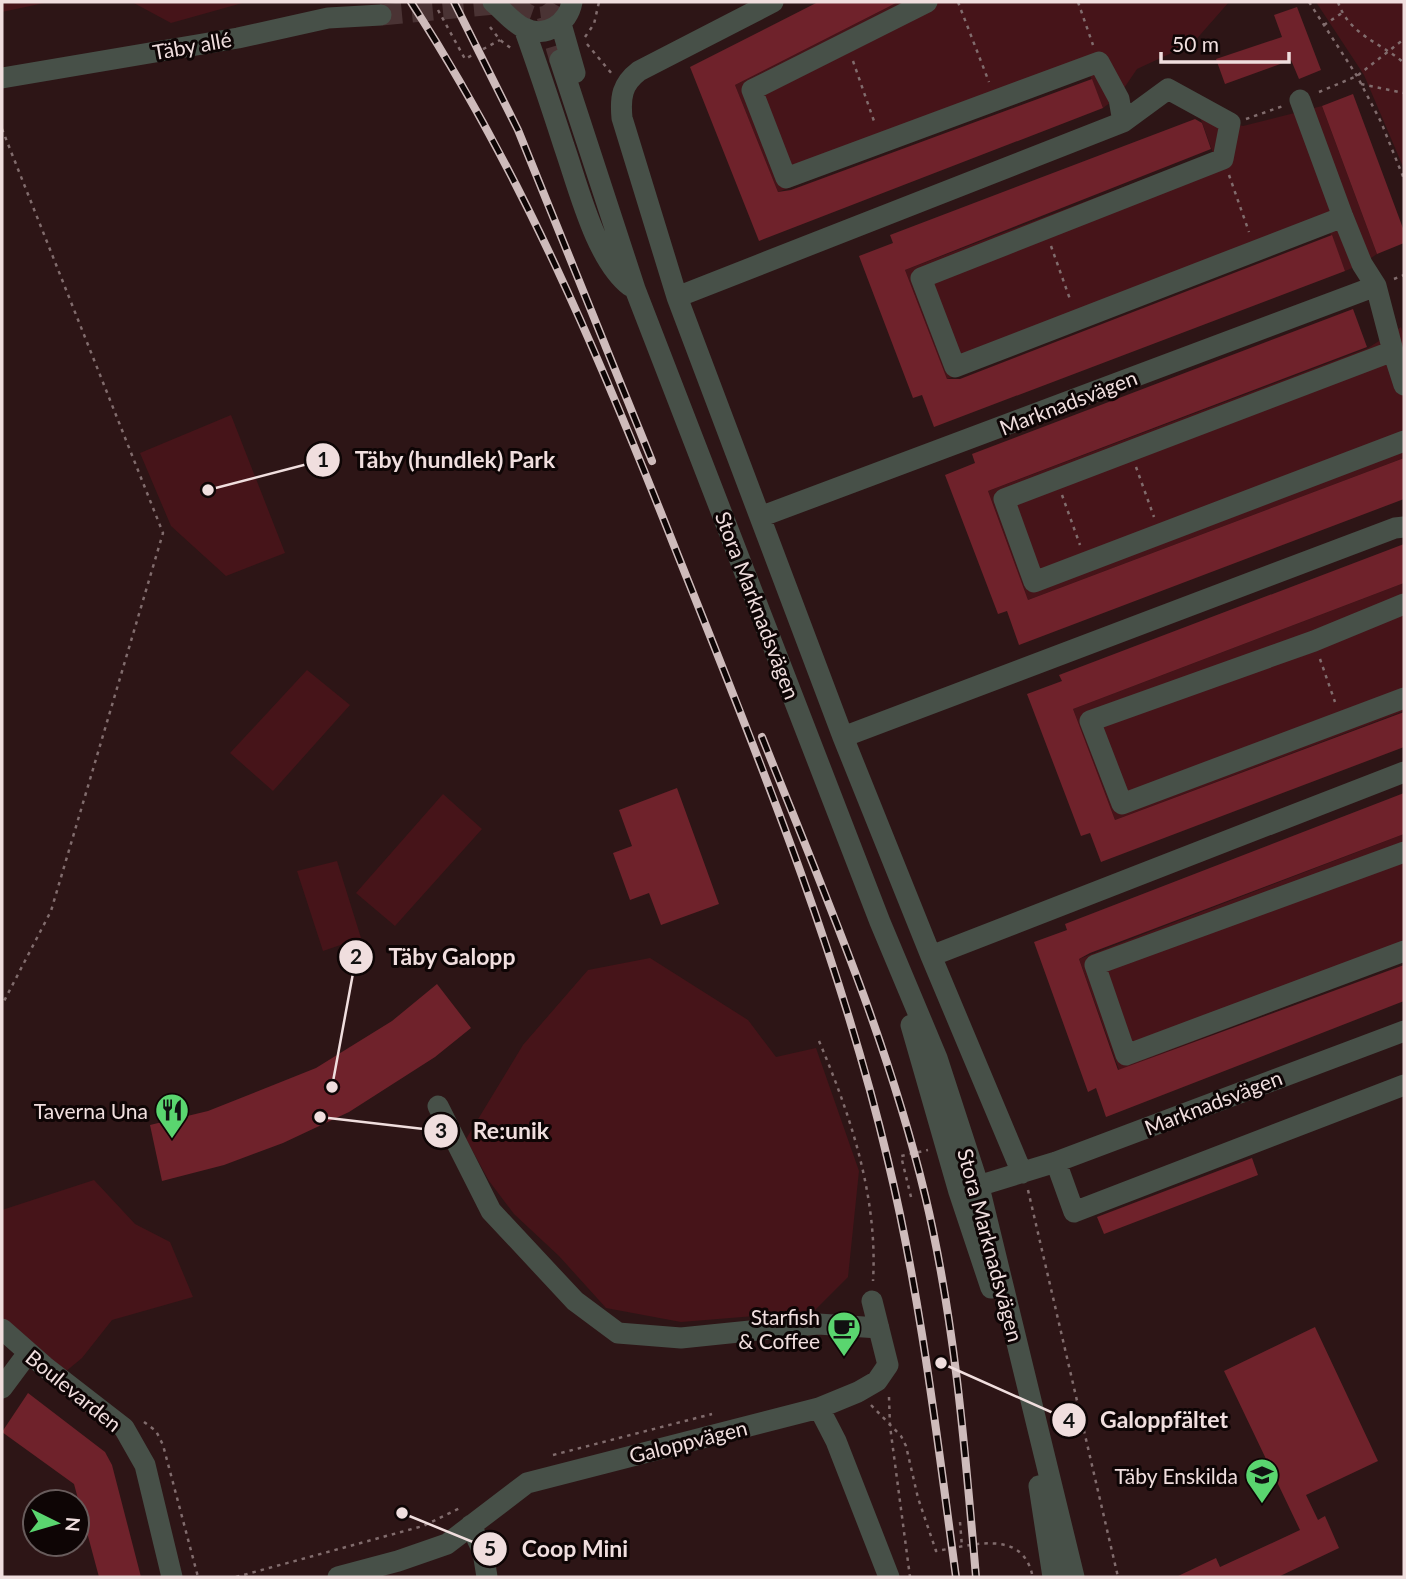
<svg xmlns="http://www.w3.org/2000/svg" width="1406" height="1579" font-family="Lato,sans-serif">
  <rect width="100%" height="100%" fill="#2d1516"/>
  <path fill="#461419" d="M2 2H49L2 12Z
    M132 2H246L171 23Z
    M898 2H1229L1193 43 1137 69 1118 97 1103 108 1089 73 778 192 735 85Z
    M1316 2H1404V169L1364 75Z
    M1322 106 1377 254 1362 264 1345 271 1330 233 947 379 905 270 1213 153 1200 117 1243 126Z
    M1401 327 1404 336V458L1028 600 988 491 1368 348Z
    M231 415 285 553 226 576 171 526 140 453Z
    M1404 583V711L1115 820 1073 709Z
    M307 670 350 705 273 791 230 753Z
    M443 794 482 829 395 926 356 893Z
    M1404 834V961L1119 1070 1079 959Z
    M337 861 361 938 323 951 297 871Z
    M650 958 748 1020 776 1057 816 1048 859 1171 848 1277 814 1311 681 1322 606 1308 559 1256 514 1214 489 1181 466 1139 523 1045 588 970Z
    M94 1180 135 1224 170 1242 193 1297 112 1320 82 1358 59 1377 2 1327V1210Z"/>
  <path fill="#6f222b" d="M818 2H898L735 85 778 192 791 190 1092 79 1103 108 759 241 690 67Z
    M1297 7 1321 70 1299 79 1291 60 1225 84 1216 59 1282 37 1274 15Z
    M1353 94 1404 231V243L1377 254 1322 106Z
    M1195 119 1202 123 1211 149 905 270 947 379H960L1332 235 1345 271 934 427 922 395 913 398 859 256 893 243 890 235Z
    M1353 309 1367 347 988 491 1028 600 1404 458V499L1019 645 1007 611 998 614 945 475 975 463 972 454Z
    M1404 544V583L1073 709 1115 820 1404 712V747L1101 862 1090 833 1081 836 1027 694 1062 681 1059 675Z
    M677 788 719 904 661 925 649 893 630 900 613 853 632 846 619 810Z
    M1404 793V834L1090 953 1079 959 1118 1070 1404 965V1001L1106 1117 1096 1088 1088 1092 1034 942 1067 930 1065 924Z
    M437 984 471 1028 435 1057 349 1112 283 1143 224 1165 162 1181 150 1125 208 1111 316 1068 392 1021Z
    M1252 1158 1258 1175 1104 1234 1097 1217Z
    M1315 1327 1378 1461 1306 1495 1318 1520 1325 1516 1339 1548 1278 1577H1176L1216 1558 1220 1567 1300 1530 1224 1371Z
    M28 1393 105 1452 112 1465 141 1577H99L74 1484 2 1432Z"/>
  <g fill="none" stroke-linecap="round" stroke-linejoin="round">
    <path stroke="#4a3334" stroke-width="21" stroke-dasharray="21 10" stroke-linecap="butt" d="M516 2C526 22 550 23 559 2
      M381 15 516 2
      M547 16 560 60"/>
    <path stroke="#816c6d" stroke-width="2.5" stroke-dasharray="3.5 5" stroke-linecap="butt" d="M958 2 989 82
      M1078 2 1093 45
      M1309 2 1357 76 1381 122 1404 179
      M1338 2C1349 35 1380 42 1404 63
      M438 10 465 59 500 40
      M1324 25 1342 13
      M490 27 500 40 512 49
      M585 37 594 24 599 2
      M587 44 612 74
      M853 61 875 124
      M1361 84 1404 93
      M1319 92 1357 76 1404 39
      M1246 119 1283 106
      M2 129 163 533 51 911 2 1005
      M1229 175 1249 232
      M1051 246 1071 302
      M1394 279 1404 275
      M1136 467 1154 517
      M1062 495 1080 545
      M1320 659 1335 702
      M819 1041C851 1116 878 1198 873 1281
      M1028 1190 1118 1577
      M911 1197 901 1156 928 1150
      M889 1397 890 1426 910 1577
      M871 1405 901 1436 906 1446 918 1498 936 1551C970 1546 1021 1528 1032 1574
      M144 1422 156 1431 163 1445 198 1577
      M553 1455 712 1414
      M960 1522 962 1547
      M236 1577 423 1526 460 1508"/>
    <path stroke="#475048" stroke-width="21" d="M493 2C503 10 513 23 524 28 546 39 568 23 572 2
      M773 2 639 71C622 84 620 97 622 118L677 297 843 737 931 956 1022 1173
      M927 2 752 90 786 178 1099 62 1119 99 1123 122
      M561 24 575 73
      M524 28C538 67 551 106 564 146 578 186 596 260 630 286
      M560 60 635 289 880 922 937 1058 979 1187 1074 1577
      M2 78 238 38 328 18 381 15
      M1300 100 1343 217 1362 264 1376 286 1393 351 1004 499 1034 582 1404 441
      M677 297 1123 122 1168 89 1230 123 1223 159 921 278 955 367 1343 217
      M1393 351 1404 385
      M760 517 1376 286
      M1404 604 1314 641 1090 721 1122 804 1404 698
      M843 737 1395 528 1404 527
      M1404 852 1095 965 1126 1055 1404 951
      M931 956 1404 772
      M911 1025 959 1192 991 1288
      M438 1106 491 1211 575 1301 618 1333 681 1338 818 1324 879 1328
      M1056 1162 1074 1212 1404 1085
      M965 1190 1056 1162 1404 1031
      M2 1329 44 1366 124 1428 145 1465 172 1577
      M2 1388 28 1353
      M819 1408 858 1392 877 1381 888 1365 872 1301
      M1039 1486 1053 1577
      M471 1525 483 1552 487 1577
      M338 1577 398 1561 447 1544 527 1483 819 1408 836 1441 889 1577"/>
    <g stroke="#cebbbb" stroke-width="8">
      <path id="rail" d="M411 2C522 173 600 358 675 548 755 749 838 949 888 1161 921 1298 937 1438 956 1577
        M454 2 518 130 652 461
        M762 737C822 888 887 1037 925 1195 955 1321 965 1449 976 1577"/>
    </g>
    <use href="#rail" stroke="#0e0505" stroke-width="5" stroke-dasharray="16" stroke-linecap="butt"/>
  </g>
  <defs>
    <g id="restaurant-pin" transform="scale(1.75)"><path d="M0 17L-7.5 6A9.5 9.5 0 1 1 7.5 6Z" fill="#5ad56f" stroke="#0e0505"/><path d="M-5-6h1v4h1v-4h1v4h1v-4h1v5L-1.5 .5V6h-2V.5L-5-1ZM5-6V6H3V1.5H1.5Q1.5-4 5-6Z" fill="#111"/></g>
    <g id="cafe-pin" transform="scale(1.75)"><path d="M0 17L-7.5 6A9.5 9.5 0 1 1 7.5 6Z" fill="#5ad56f" stroke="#0e0505"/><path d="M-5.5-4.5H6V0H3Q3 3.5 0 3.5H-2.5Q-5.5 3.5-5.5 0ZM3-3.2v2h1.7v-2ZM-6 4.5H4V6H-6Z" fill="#111"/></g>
    <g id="school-pin" transform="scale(1.75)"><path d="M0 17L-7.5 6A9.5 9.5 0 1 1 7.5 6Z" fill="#5ad56f" stroke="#0e0505"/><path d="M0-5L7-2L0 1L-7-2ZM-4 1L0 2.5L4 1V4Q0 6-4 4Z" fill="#111"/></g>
  </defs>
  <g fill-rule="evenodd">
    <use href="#restaurant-pin" x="172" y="1110"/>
    <use href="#cafe-pin" x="844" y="1328"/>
    <use href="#school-pin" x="1262" y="1475"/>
  </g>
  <g text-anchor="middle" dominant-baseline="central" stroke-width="6" stroke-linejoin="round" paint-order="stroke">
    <g font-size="21" fill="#f0dede" stroke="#0e0505">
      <text transform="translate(192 45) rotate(-10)">Täby allé</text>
      <text transform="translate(1068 402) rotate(-21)">Marknadsvägen</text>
      <text transform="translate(758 605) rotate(69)">Stora Marknadsvägen</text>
      <text transform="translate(1213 1102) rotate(-21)">Marknadsvägen</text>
      <text transform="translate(991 1245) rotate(75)">Stora Marknadsvägen</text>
      <text transform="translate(74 1390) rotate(39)">Boulevarden</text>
      <text transform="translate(688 1441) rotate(-14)">Galoppvägen</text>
    </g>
    <g font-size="21" fill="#f0dede" stroke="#0e0505" text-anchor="end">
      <text x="148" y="1110">Taverna Una</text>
      <text x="820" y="1316">Starfish<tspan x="820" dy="24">&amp; Coffee</tspan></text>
      <text x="1238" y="1475">Täby Enskilda</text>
    </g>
  </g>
  <path fill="none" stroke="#f0dede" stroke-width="2.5" d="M208 490L323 460M332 1087L356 957M320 1117L441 1131M941 1363L1069 1420M402 1513L490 1549"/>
  <g fill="#f0dede" stroke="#0e0505" stroke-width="2.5">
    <circle cx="208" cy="490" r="7"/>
    <circle cx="332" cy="1087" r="7"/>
    <circle cx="320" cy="1117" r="7"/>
    <circle cx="941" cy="1363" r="7"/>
    <circle cx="402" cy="1513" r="7"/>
    <circle cx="323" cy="460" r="18"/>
    <circle cx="356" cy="957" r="18"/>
    <circle cx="441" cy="1131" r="18"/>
    <circle cx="1069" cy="1420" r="18"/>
    <circle cx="490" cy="1549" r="18"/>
  </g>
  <g font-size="21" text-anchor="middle" font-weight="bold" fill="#111">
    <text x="323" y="467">1</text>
    <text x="356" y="964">2</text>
    <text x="441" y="1138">3</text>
    <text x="1069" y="1428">4</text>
    <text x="490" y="1556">5</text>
  </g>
  <g font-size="23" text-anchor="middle" font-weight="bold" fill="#f0dede" stroke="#0e0505" stroke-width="6" stroke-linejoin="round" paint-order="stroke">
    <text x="455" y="468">Täby (hundlek) Park</text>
    <text x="452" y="965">Täby Galopp</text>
    <text x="511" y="1139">Re:unik</text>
    <text x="1164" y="1428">Galoppfältet</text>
    <text x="575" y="1557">Coop Mini</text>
  </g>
  <rect width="1406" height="1579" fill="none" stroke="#f0dede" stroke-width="7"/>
  <g transform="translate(56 1523) rotate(95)"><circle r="33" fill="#0e0505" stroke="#685c5c" stroke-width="2"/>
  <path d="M0-5L12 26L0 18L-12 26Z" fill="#5ad56f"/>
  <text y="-10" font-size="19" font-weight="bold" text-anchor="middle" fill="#f0dede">N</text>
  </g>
  <path d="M1161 52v10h128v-10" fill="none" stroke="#f0dede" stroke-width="3.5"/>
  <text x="1172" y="52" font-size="21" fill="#f0dede" stroke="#0e0505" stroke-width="5" paint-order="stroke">50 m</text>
</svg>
